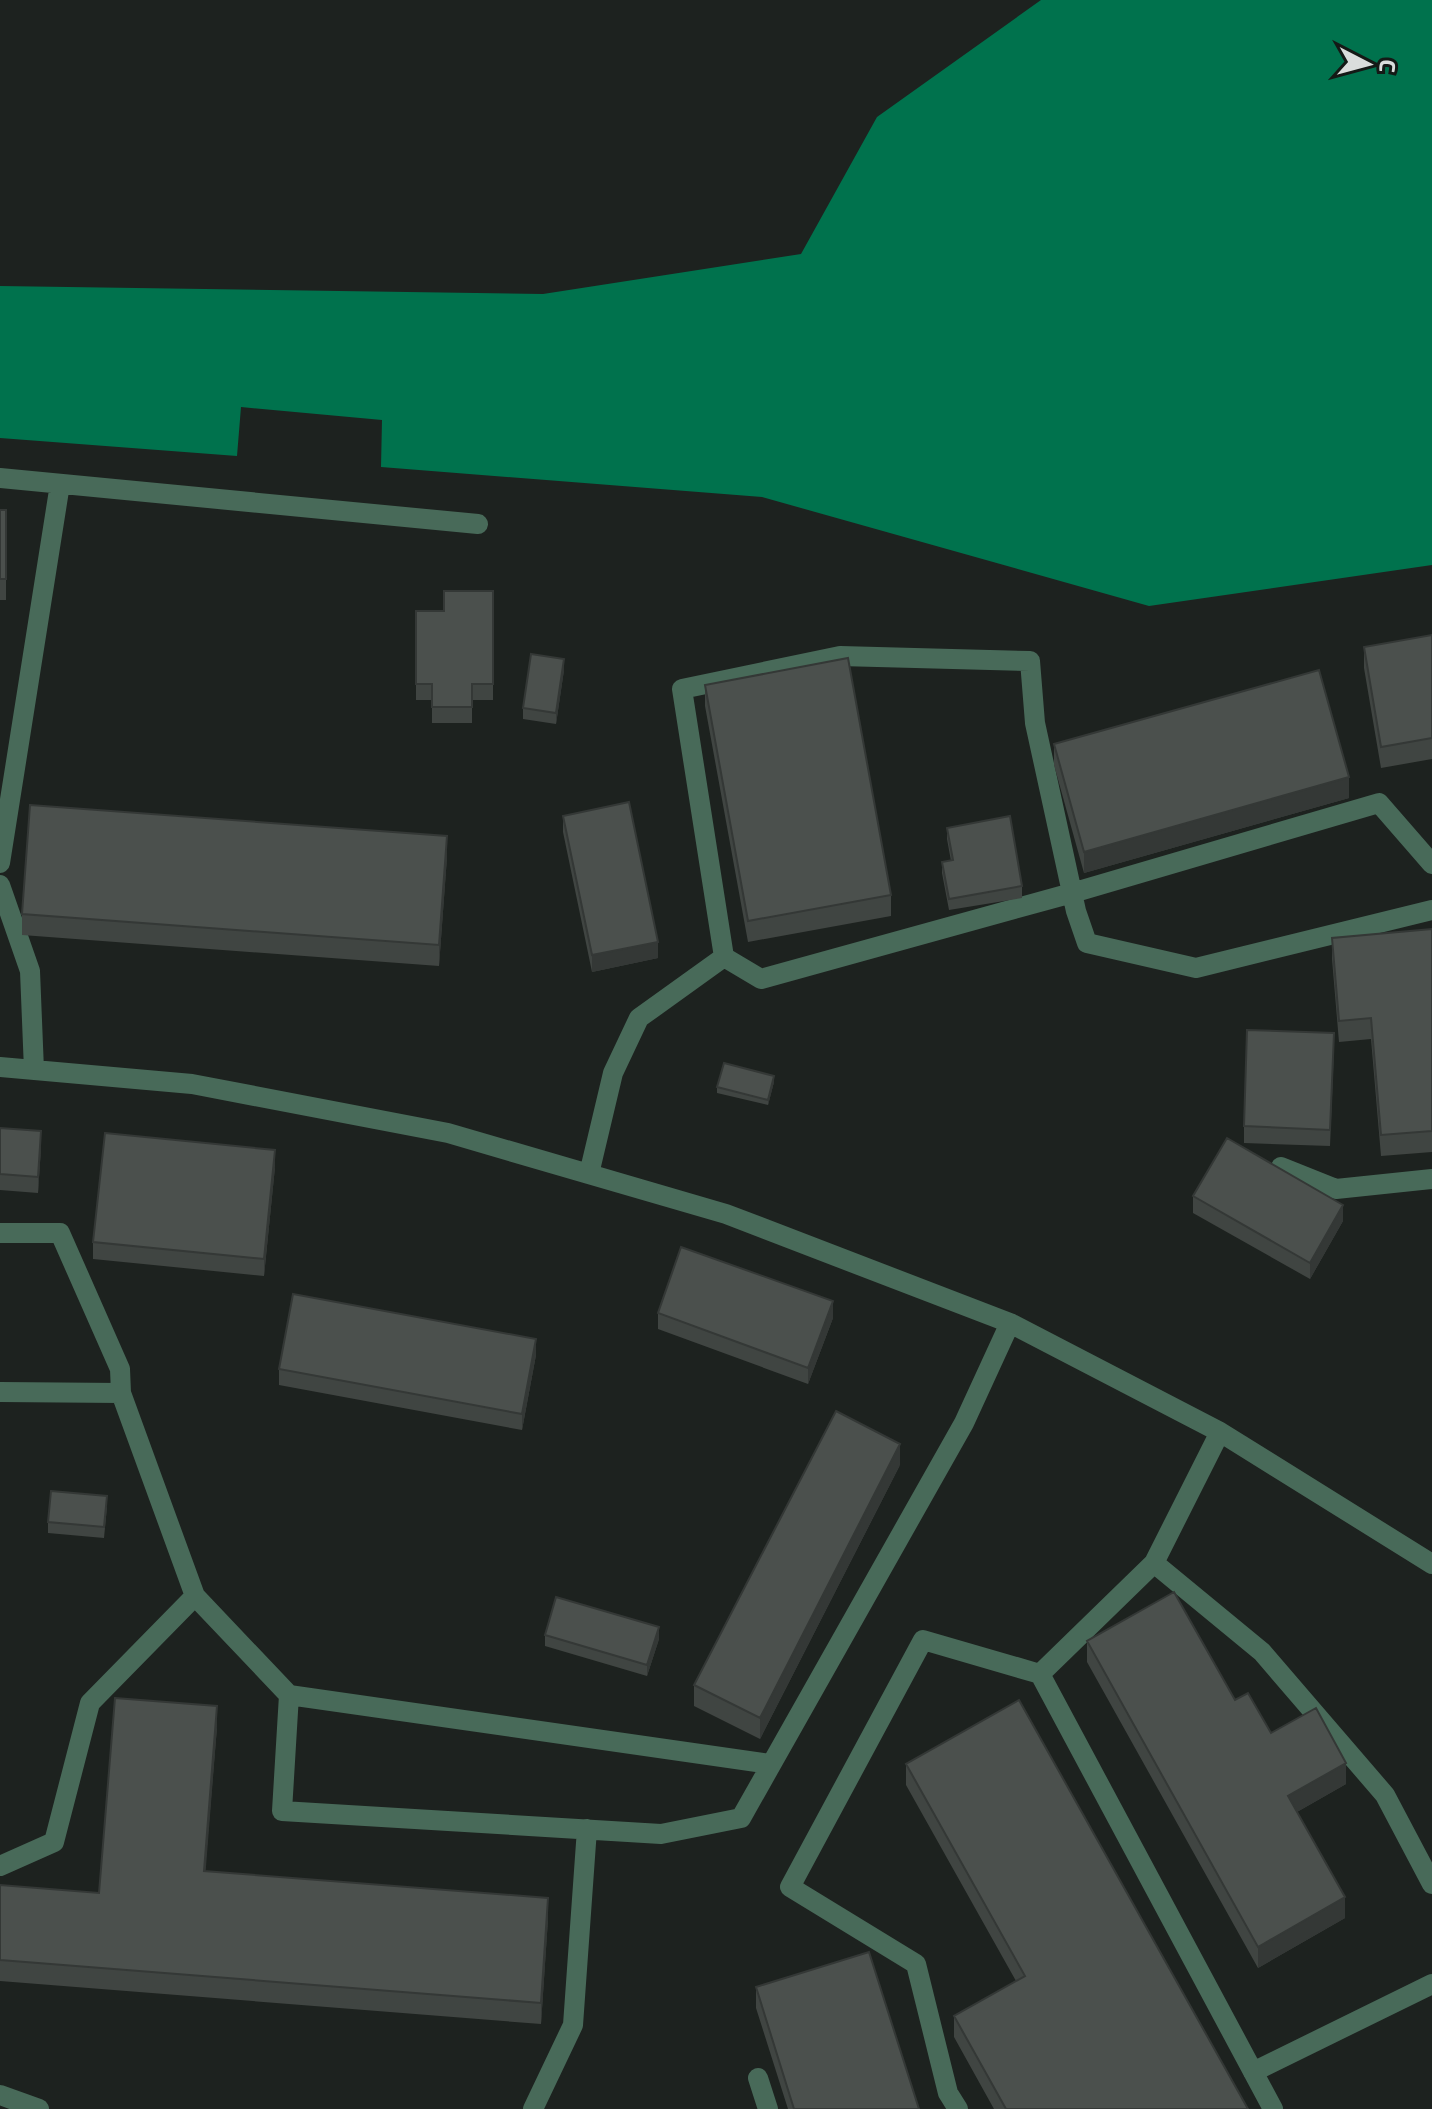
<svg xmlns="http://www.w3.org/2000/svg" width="1432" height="2109" font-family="'Exo 2',sans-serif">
  <rect width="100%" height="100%" fill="#1d221f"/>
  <path fill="#00724d" d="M1041 0H1432V565L1149 606 762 497 381 467 382 420 241 407 237 456 0 438V286L543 294 801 254 877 117Z"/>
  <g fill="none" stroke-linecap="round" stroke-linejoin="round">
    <path stroke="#486a59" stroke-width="20" d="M0 478 478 524
      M0 863 60 484
      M0 885 30 971 34 1070
      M724 957 761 979 1072 893 1379 803 1432 864
      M0 1067 192 1084 448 1133 726 1214 1010 1323 1220 1432 1432 1564
      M1281 1167 1336 1189 1432 1179
      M589 1174 613 1073 639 1018 724 957 682 689 840 656 1030 661 1035 723 1076 911 1087 943 1196 968 1432 910
      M0 1233H60L120 1369 121 1393 195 1596 289 1695 770 1764
      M0 1392 121 1393
      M1154 1563 1262 1652 1385 1795 1432 1884
      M1040 1674 1154 1563 1220 1432
      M289 1695 282 1811 661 1834 741 1818 964 1423 1010 1323
      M0 1866 54 1842 90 1703 195 1596
      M1253 2072 1432 1984
      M758 2078 768 2109
      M0 2095 39 2109
      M533 2109 573 2025 587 1829
      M958 2109 948 2093 916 1964 790 1887 923 1640 1040 1674 1273 2109"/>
  </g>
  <path fill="#404542" d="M0 510H6V600H0Z
    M493 591V700H472V723H432V700H416V611H444Z
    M1432 635V759L1381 768 1364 668V647Z
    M564 670 556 724 523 719V708Z
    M705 685 891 895V916L748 942 705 706Z
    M1054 744 1349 798 1084 873 1054 765Z
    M563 816 658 958 592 972 563 832Z
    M947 828 1022 886V898L949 910 942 873V862L951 861 947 839Z
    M447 857 439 966 22 935V914Z
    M1432 929V1152L1381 1156 1371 1039 1339 1042 1332 959V938Z
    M1334 1049 1330 1146 1244 1143V1126Z
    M774 1082 768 1105 717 1093V1087Z
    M0 1128 41 1148 38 1193 0 1190Z
    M275 1167 264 1276 93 1259V1242Z
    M1193 1196 1343 1221 1310 1279 1193 1213Z
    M658 1313 833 1318 808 1384 658 1329Z
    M536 1355 522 1430 279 1385V1369Z
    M900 1465 760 1739 694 1706V1685Z
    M107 1507 104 1538 48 1533V1522Z
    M545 1635 659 1639 647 1676 545 1646Z
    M1087 1641 1235 1700 1271 1733 1346 1784 1297 1812 1345 1918 1258 1968 1087 1662Z
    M217 1727 205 1871 548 1919 541 2024 0 1981V1885L99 1893Z
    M906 1764 1248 2109H994L954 2037V2016L1016 1981 906 1785Z
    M756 1987 919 2109H788L756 2008Z"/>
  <path fill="#343836" d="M564 659V670L556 724V713Z
    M1349 777V798L1084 873V852Z
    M447 836V857L439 966V945Z
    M658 942V958L592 972V955Z
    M774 1076V1082L768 1105V1100Z
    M41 1131V1148L38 1193V1177Z
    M275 1150V1167L264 1276V1259Z
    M1343 1205V1221L1310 1279V1263Z
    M833 1301V1318L808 1384V1368Z
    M536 1339V1355L522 1430V1414Z
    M900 1444V1465L760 1739V1718Z
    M659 1627V1639L647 1676V1665Z
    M217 1706V1727L204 1892V1871Z
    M1346 1763V1784L1288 1817V1796Z
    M1345 1897V1918L1258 1968V1947Z
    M548 1898V1919L541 2024V2003Z"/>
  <path fill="#4b504d" stroke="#343836" stroke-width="2" d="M0 510H6V579H0Z
    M444 591H493V684H472V707H432V684H416V611H444Z
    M1432 635V738L1381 747 1364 647Z
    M531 654 564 659 556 713 523 708Z
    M848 658 891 895 748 921 705 685Z
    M1319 670 1349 777 1084 852 1054 744Z
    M629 802 658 942 592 955 563 816Z
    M30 805 447 836 439 945 22 914Z
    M1010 816 1022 886 949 899 942 862 953 860 947 828Z
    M1432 929V1131L1381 1135 1371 1018 1339 1021 1332 938Z
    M1247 1030 1334 1033 1330 1130 1244 1126Z
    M724 1063 774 1076 768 1100 717 1087Z
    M0 1128 41 1131 38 1177 0 1174Z
    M105 1133 275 1150 264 1259 93 1242Z
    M1227 1138 1343 1205 1310 1263 1193 1196Z
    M681 1247 833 1301 808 1368 658 1313Z
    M293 1294 536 1339 522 1414 279 1369Z
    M836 1411 900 1444 760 1718 694 1685Z
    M51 1491 107 1496 104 1527 48 1522Z
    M1174 1592 1235 1700 1248 1693 1271 1733 1316 1708 1346 1763 1288 1796 1345 1897 1258 1947 1087 1641Z
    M556 1597 659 1627 647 1665 545 1635Z
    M115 1698 217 1706 204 1871 548 1898 541 2003 0 1960V1885L99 1893Z
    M1019 1700 1248 2109H1006L954 2016 1025 1976 906 1764Z
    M869 1952 919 2109H794L756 1987Z"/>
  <g transform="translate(1368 64) rotate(96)" stroke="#141916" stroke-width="6" paint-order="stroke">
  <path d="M0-6L14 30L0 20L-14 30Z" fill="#dadddc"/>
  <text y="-12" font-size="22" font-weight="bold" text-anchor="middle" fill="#dadddc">С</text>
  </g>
</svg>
